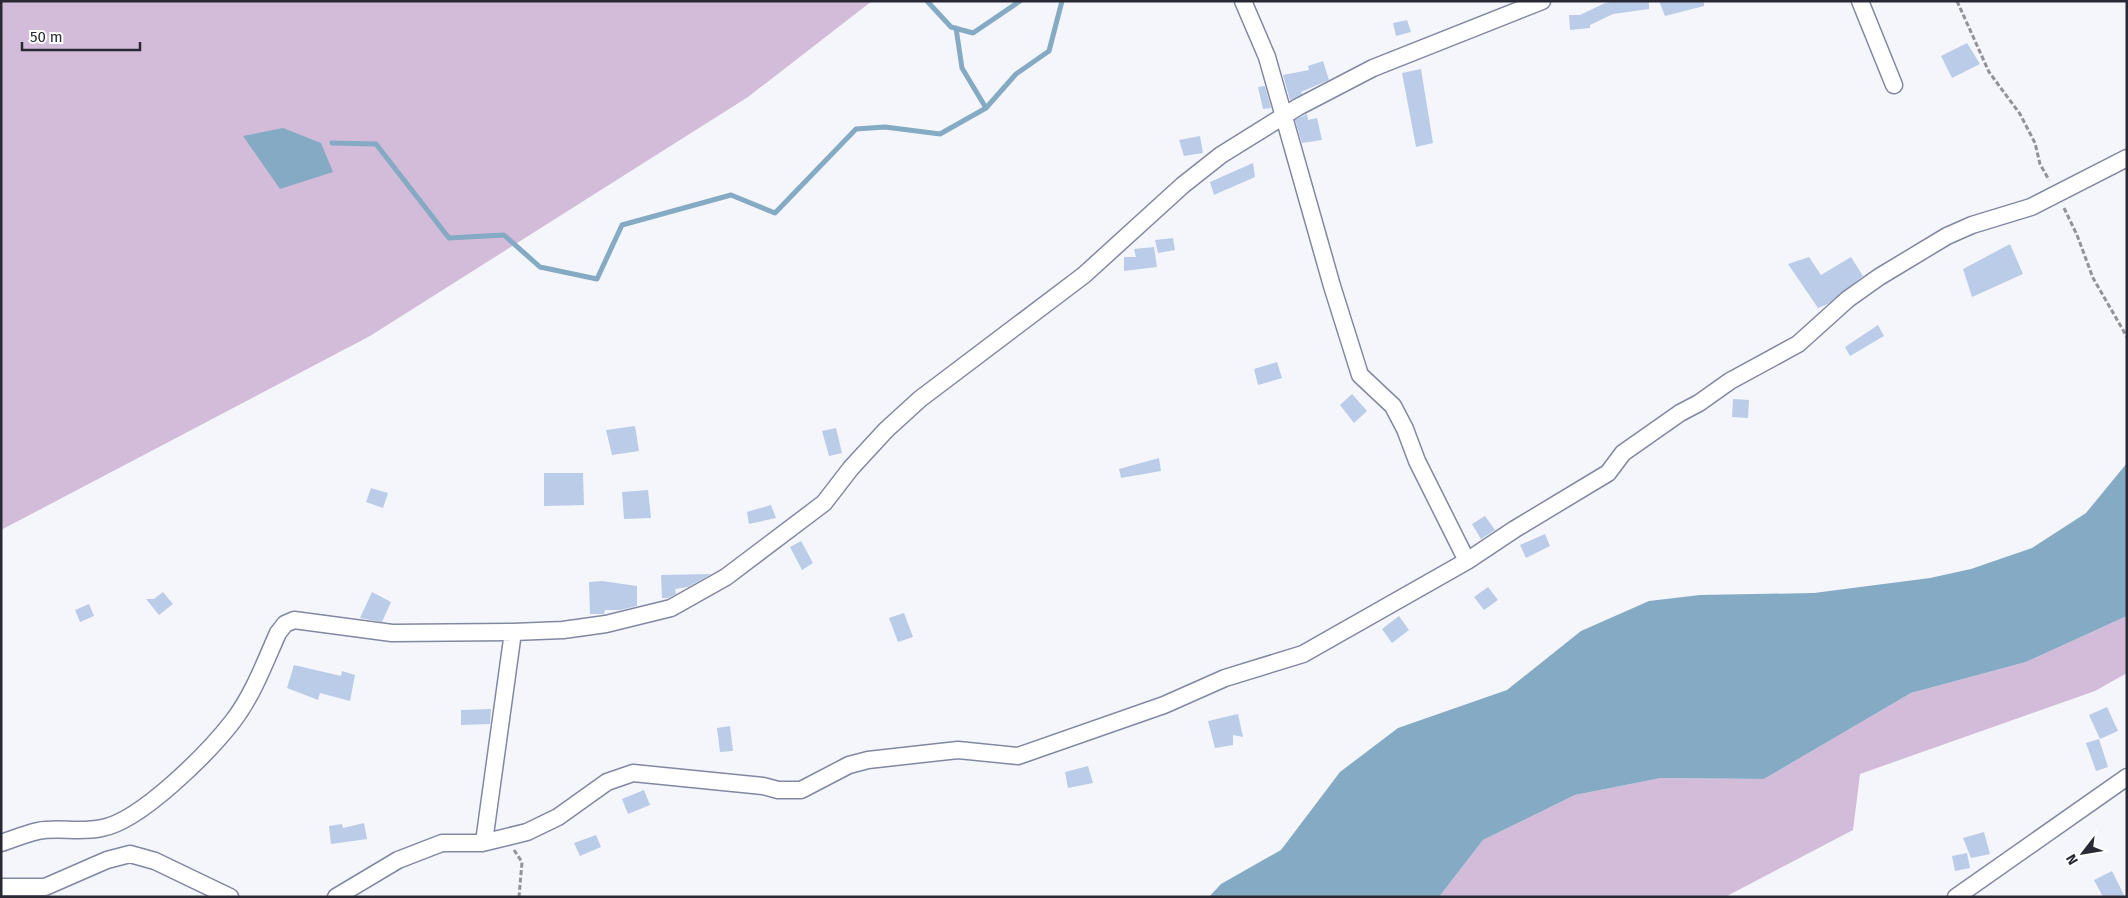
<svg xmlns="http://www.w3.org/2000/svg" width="2128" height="898" font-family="'Fira Sans',sans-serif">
  <rect width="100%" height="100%" fill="#f5f6fc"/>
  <path fill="#d3bcd9" d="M1 1H872L748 97 370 336 1 530Z
    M2127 616V673L2095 691 1860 774 1853 830 1725 897H1439L1483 840 1575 795 1661 778 1764 779 1911 693 2026 662Z"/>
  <path fill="#85aac3" d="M283 128 321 143 333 172 280 189 243 136Z
    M2127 463V616L2026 662 1911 693 1764 779 1661 778 1575 795 1483 840 1439 897H1209L1221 884 1281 850 1340 772 1398 728 1507 690 1581 631 1649 601 1700 595 1814 593 1930 578 1971 569 2032 548 2086 513Z"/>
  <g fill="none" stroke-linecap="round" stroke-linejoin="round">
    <path stroke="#85aac3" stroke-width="5" d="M927 1 951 27 973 33 1020 1
      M956 28 962 68 986 108
      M332 143 376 144 449 238 504 235 540 267 597 279 622 225 731 195 775 213 856 129 885 127 940 134 986 108 1016 74 1049 51 1062 1"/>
  </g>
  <path fill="#bacce7" d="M1617 1H1649V9L1613 14 1590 25V28L1570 30 1569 15H1580L1605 3Z
    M1659 1H1704V6L1665 16Z
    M1407 20 1411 32 1396 36 1393 23Z
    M1967 43 1980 64 1952 78 1941 56Z
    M1323 61 1329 80 1301 92 1302 94 1290 100 1283 75 1309 70 1308 66Z
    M1421 69 1433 143 1416 147 1402 73Z
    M1265 86 1271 108 1263 109 1258 87Z
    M1307 114 1308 120 1317 118 1322 140 1302 143 1295 120Z
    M1200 136 1203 153 1184 156 1179 140Z
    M1253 163 1255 177 1214 195 1210 182Z
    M1173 238 1175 250 1158 253 1155 240Z
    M2010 244 2023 274 1972 297 1963 269Z
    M1154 247 1157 267 1124 271V257H1136L1134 249Z
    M1809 257 1821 275 1851 257 1863 276 1828 304 1818 308 1788 264Z
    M1878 325 1884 336 1850 356 1845 347Z
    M1277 362 1282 378 1258 385 1254 369Z
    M1352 394 1367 411 1354 423 1340 405Z
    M1733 399 1749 400 1748 418 1732 417Z
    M635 426 639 451 612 455 606 430Z
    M836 428 842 453 829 456 822 431Z
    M1159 458 1161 471 1121 478 1119 469Z
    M544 473H583L584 505 544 506Z
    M371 488 388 493 383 508 366 502Z
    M648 490 651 518 624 519 622 492Z
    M771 505 776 518 749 524 747 512Z
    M1485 516 1495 530 1481 539 1472 524Z
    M1545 534 1550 546 1526 558 1520 545Z
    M801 541 813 563 802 570 790 547Z
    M711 574 688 587 675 589 676 594 668 598H662L661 575Z
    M602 581 637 586V606L620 610H605L604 614H590L589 582Z
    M1488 587 1498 600 1484 610 1474 597Z
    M163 592 173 604 159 615 146 599H154Z
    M372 592 391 602 382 622 360 618Z
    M89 604 94 616 80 622 75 610Z
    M904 613 913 637 898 642 889 618Z
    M1399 616 1409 630 1392 643 1382 629Z
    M294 665 341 676 342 671 355 675 350 701 320 693 318 700 287 688Z
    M2107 707 2118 731 2100 739 2089 715Z
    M491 709 490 724 461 725V710Z
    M1238 714 1243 737 1233 735V745L1215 748 1208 721Z
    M730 726 733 751 720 752 717 728Z
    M2099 739 2108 767 2096 771 2086 743Z
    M1088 766 1093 783 1068 788 1065 772Z
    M644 790 650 805 628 814 622 799Z
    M364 823 367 839 331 844 329 826 342 824 343 828Z
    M1984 832 1990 854 1971 858 1963 838Z
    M596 835 601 847 580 856 574 843Z
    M1967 853 1970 868 1955 871 1952 856Z
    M2112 871 2125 897H2103L2094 880Z"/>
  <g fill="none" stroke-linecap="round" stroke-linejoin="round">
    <g stroke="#8287a2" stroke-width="19">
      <path id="street" d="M1243 1 1267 57 1332 286 1360 375 1393 406 1405 429 1417 461 1467 561
        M1860 1 1894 85
        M484 842 513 632
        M1 843C13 839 25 834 38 831 58 827 81 833 102 828 141 821 209 752 233 721 253 695 265 662 278 633L285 624 294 620 392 633 513 632 563 630 606 624 671 608 726 577 824 503 851 468 886 430 920 399 1084 275 1183 185 1221 155 1298 107 1373 68 1542 1
        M1 887H45L107 860 130 854 155 861 230 897
        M336 897 398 860 442 843H482L527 832 558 817 607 782 633 773 763 786 778 790H801L849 765 868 760 958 750 1018 756 1164 705 1225 678 1303 654 1467 561 1515 529 1608 473 1623 453 1680 413 1699 403 1730 381 1798 344 1848 299 1879 277 1947 236 1972 225 2031 207 2127 158
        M1956 897 2127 777"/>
    </g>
    <path stroke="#91929b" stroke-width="3" stroke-dasharray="5 2.5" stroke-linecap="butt" d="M1957 1 1989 72 2020 114 2035 143 2040 164 2049 180
      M2064 208 2077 235 2093 278 2127 337
      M514 850 522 862 519 897"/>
    <use href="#street" stroke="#fff" stroke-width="16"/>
  </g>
  <rect width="2128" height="898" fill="none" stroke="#282935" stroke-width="5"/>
  <g transform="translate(2083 853) rotate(239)" stroke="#ffffff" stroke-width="4" paint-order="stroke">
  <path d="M0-4L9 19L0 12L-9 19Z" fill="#282935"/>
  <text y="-8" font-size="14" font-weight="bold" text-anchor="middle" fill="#282935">N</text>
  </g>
  <path d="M22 42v8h118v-8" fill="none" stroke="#282935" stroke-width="2.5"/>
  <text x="30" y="42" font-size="15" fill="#282935" stroke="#ffffff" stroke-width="4" paint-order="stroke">50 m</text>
</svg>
